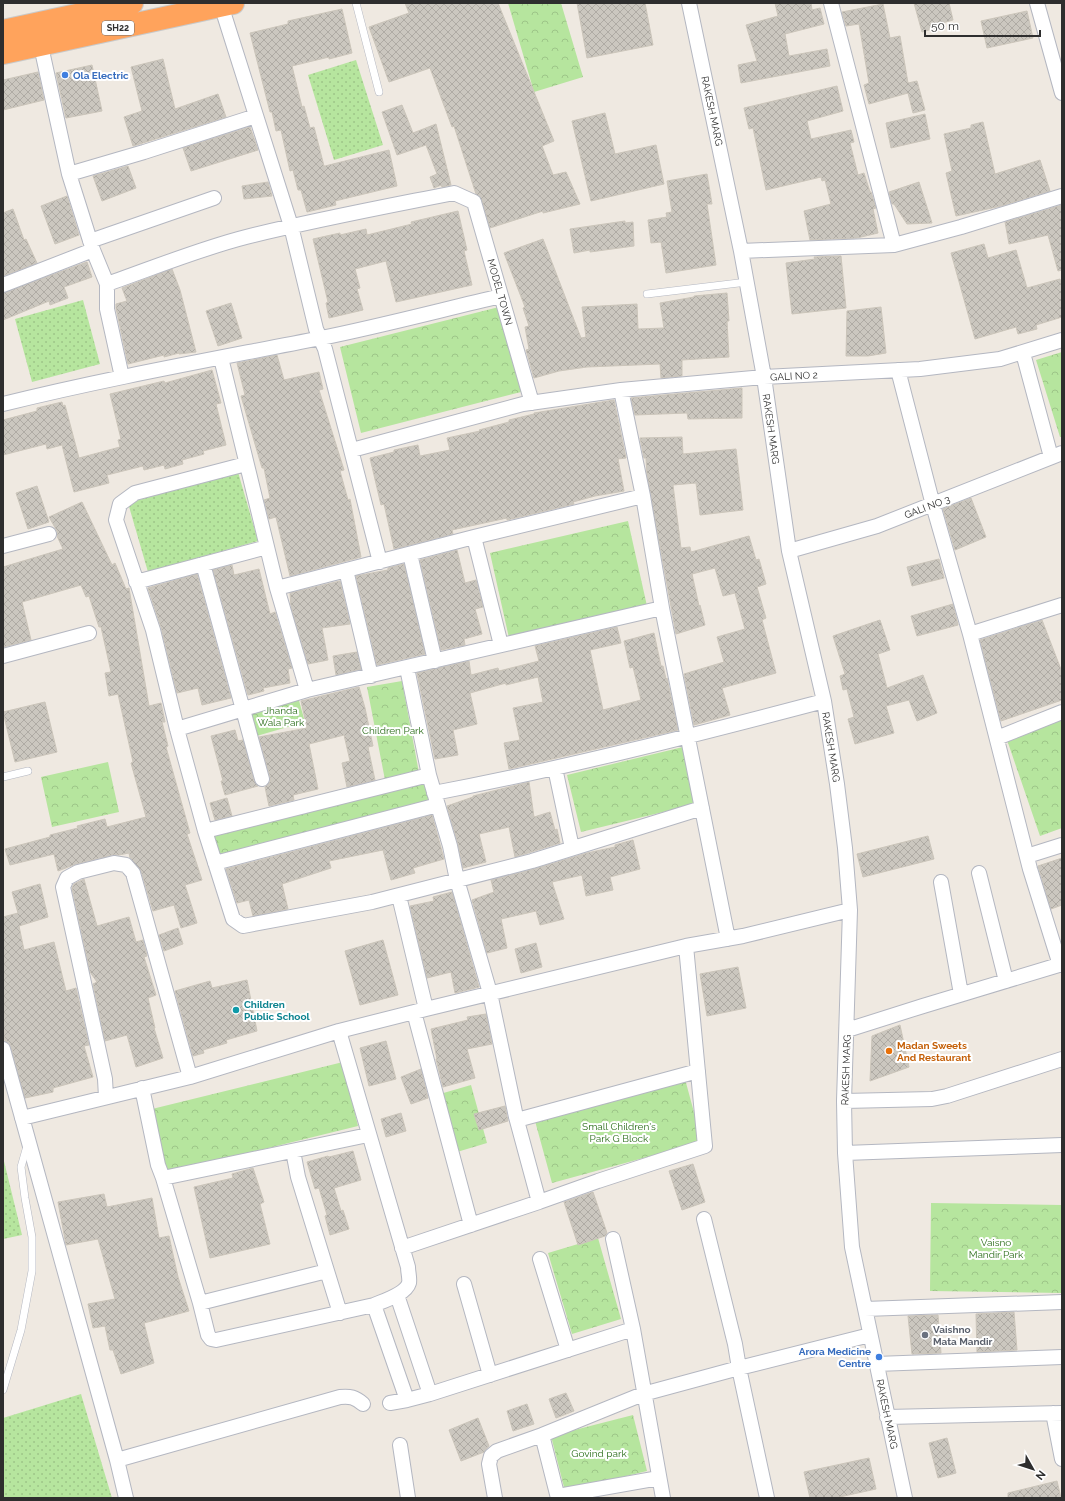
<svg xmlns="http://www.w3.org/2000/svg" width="1065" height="1501" font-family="Raleway,sans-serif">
  <defs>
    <pattern id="grass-dots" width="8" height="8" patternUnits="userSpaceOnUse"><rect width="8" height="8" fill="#b6e59e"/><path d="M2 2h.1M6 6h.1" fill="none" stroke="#9dc588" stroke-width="1.8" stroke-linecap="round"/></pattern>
    <pattern id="park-crowns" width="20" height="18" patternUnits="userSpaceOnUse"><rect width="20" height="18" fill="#b6e59e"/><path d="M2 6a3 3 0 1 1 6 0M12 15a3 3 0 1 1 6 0" fill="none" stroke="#9dc588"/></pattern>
    <pattern id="building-cross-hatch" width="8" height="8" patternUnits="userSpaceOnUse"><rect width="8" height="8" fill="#cbc7bf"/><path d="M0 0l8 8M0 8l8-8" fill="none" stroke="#afaba4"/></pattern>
  </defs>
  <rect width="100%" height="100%" fill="#efe9e1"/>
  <path fill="url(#grass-dots)" d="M356 60 383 145 334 160 308 75Z
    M83 300 100 364 32 382 15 319Z
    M238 472 258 541 148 572 128 503Z
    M3 1157 22 1235 3 1239Z
    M81 1394 112 1498H3V1418Z"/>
  <path fill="url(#park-crowns)" d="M508 3H561L583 77 534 92Z
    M499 307 521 392 361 433 340 347Z
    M1062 352V437H1060L1036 360Z
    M628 521 647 606 509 638 490 553Z
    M402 681 419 773 385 780 367 687Z
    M298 697 305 722 253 737 246 712Z
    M1062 718V828L1040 836 1006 737Z
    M683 747 696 804 581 832 567 775Z
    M108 762 119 812 52 827 41 777Z
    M425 780 430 804 221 859 212 833Z
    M343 1062 358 1126 167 1173 152 1109Z
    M685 1079 702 1142 552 1183 535 1121Z
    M471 1085 487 1143 457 1152 440 1094Z
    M931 1203 1062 1205V1293L930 1291Z
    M598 1238 621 1319 572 1334 548 1253Z
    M633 1415 647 1471 565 1491 551 1436Z"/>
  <path fill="url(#building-cross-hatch)" stroke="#cbc5ba" d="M405 3H498L554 141 542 146 553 175 566 172 580 204 543 213V211L490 228 482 200 476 194 454 126 452 127 430 68 389 82 369 27 409 13Z
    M577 3H645L653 45 587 58Z
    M775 3H811L812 10 820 8 824 24 785 34 789 56 827 49 830 66 741 83 738 65 757 61 746 25 778 16Z
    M914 3H949L953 20 935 25 936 28 922 32Z
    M883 4 890 38 900 36 908 83 917 81 925 110 913 113 908 93 869 104 864 85 869 83 859 24 846 26 842 12Z
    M342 9 352 53 329 59V57L292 66 302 107 304 106 310 128 314 127 324 166H325L389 150 397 186 335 201 336 205 307 212 301 190H298L293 170 290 171 281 130 276 131 272 112H270L250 33 288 24V21Z
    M1027 11 1033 38 987 48 981 21Z
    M163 59 175 109 218 94 226 117 133 146 124 117 142 111 131 67Z
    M92 65 102 111 66 118 56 73Z
    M38 72 44 100 3 110V80Z
    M837 86 843 111 807 121 811 139 851 130 854 142 850 143 858 175 864 173 870 192H871L876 208 873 209 878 233 857 238 810 240 804 211 831 204 825 180 822 181 821 177 766 190 753 128 749 129 744 108Z
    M402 105 413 133 436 124 451 185 442 187 441 185 434 188 430 177 437 174 426 145 397 155 382 112Z
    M605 113 615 154 656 145 664 184 591 201 572 121Z
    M925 114 930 139 891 148 886 123Z
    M983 122 995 174 1040 160 1050 191 1001 206 956 216 946 173 952 171 944 134 971 128V125Z
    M250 127 258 150 191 171 183 148Z
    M128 166 136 188 102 201 93 176Z
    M707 174 712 204H707L716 265 666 273 661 242 651 243 648 220 667 217 666 213 672 212 667 181Z
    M268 182 272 196 244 199 242 186Z
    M919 182 932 223 907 224 894 204H892L889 192Z
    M67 196 79 235 55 244 41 206Z
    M1062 205V270L1058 271 1048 235 1009 244 1005 222Z
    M13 209 24 240 26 239 37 263 3 276V213Z
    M458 211 467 250 464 251 472 285 396 302 386 261 355 269 360 288 357 289 363 310 329 318 326 303 328 302 313 239 340 233V235L366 229 367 235 412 224 411 222Z
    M625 221V223L633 222 634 246 590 252V250L574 253 570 229Z
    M543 239 581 338 586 337 582 307 637 304 638 329 664 328 660 303 694 297V296L727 293 729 321H727L729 357 682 360V376L661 378 660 364 587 367 559 371 534 378 526 350 529 349 525 327 529 326 523 308 525 307 504 253Z
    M984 244 988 258 1016 250 1027 288 1060 279 1062 287V317L1036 325 1037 329 1018 334 1016 327 975 339 951 253Z
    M841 256 846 308 792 314 786 263 815 259 814 257Z
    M87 262 92 277 64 287 68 298 50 305 49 301 3 320V293Z
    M172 269 180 290 196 352 179 354V353L164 357V355L128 364 116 308V304L127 301 122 288Z
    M231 303 242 338 218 346 206 311Z
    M881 307 886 353 868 356H846L847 311Z
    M277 355 284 380 319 372 323 389 319 390 344 470 340 471 348 500 350 499 361 557 290 576 276 517 269 519 264 500 270 498 264 468H262L241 396 245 395 237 363Z
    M212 370 221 403 216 404 226 445 203 451 204 454 182 460 183 464 165 469 164 465 144 470 143 466 107 475 109 483 74 492 62 445 47 449 46 444 3 455V420L37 411V408L62 402 63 406 65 405 79 458 120 447 118 440 121 439 110 394 164 381 165 383Z
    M742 388V418L688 419 687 413 635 415 631 398Z
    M614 400 626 458 618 459 624 491 595 496 573 502 574 504 507 520V518L452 530 453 534 394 549 384 504 381 505 370 458 394 452V450L418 445 420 456 450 450 447 438 480 431 479 430 509 422V420L534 414V413Z
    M682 437 683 454 736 449 743 510 700 515 696 483 673 485 681 548 690 547 691 552 749 536 756 560 759 559 766 584 757 587 766 618 762 620 776 673 722 688 730 715 694 725 684 674 724 662 717 637 745 629 735 593 723 596 715 568 692 574 699 606 700 605 705 625 676 634 647 475 646 458H644L640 438Z
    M37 486 49 522 28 529 16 493Z
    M971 498 986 537 955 550 943 509Z
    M82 502 112 565 115 563 126 589 129 588 149 706 161 703 165 722H162L168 746 166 747 190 833 187 834 202 880 185 885 197 923 181 928 174 905 153 911 141 871 130 858 129 853 119 855H112L76 864 58 871 54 854 10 865 5 849 50 837V835L78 828 77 826 105 819 107 827 146 817 131 763 133 762 118 694 109 696 105 673 111 672 101 627H99L89 596 86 597 81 585 22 602 31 640 3 647V567L63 549 57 536V531L49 517Z
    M457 550 465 583 476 580 483 607 475 609 482 634 464 639 465 645 441 650 420 560Z
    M939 559 944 578 912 586 907 567Z
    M404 564 425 654 377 665 356 576 388 570V568Z
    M232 565 234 575 259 569 270 614 275 612 292 668 288 669 290 683 263 688 264 691 248 695 213 570Z
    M197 574 231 698 202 705 198 688 177 693 161 627 148 588Z
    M340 581 350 624 322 628 328 660 308 664 291 607 290 593Z
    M953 604 958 625 917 636 911 616Z
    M880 620 890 650 878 654 887 688 923 675 937 713 917 721 909 700 886 706 894 733 855 744 848 719 854 717 847 689 843 690 840 676 845 674 833 636Z
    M1042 620 1062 672V700L1001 721 980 640Z
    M617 627 621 643 590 650 603 710 641 700 633 667 630 668 624 641 654 633 661 666H663L666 679 667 678 678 730 509 769 504 743 520 740 513 708 543 702 538 677 506 685V683L470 693 477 724 453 730 458 755 435 759 417 673 469 661 471 675 498 668 499 671 539 661 535 646Z
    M357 652 361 669 336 675 333 656Z
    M359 687 365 708 373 746 368 747 375 780 347 787 342 763 350 761 344 735 309 744 318 789 293 795 294 800 269 806 265 787 270 782V777L259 737 307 728 301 701Z
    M45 702 57 752 15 762 3 712Z
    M235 730 238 741 243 740 254 781 258 786 225 795 221 781H223L211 736Z
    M529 782 534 817 550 812 555 830 557 829 560 843 515 857 509 827 479 834 486 862 463 868 458 844 447 806 473 797V796Z
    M227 798 232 816 215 820 210 803Z
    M432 815 444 859 413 868 415 873 391 880 383 850 329 861 331 868 282 884 288 909 253 916 249 900 237 903 226 869Z
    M928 836 934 859 863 877 857 854Z
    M633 840 640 869 610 877 613 890 586 896 582 875 552 882 564 919 540 925 536 911 501 919 507 948 487 953 472 900 494 892 491 880 534 869 587 853 615 847V845Z
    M1062 858V905L1051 909 1038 866Z
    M84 879 97 926 129 917 136 942 143 940 147 956 144 957 156 995 148 998 155 1028H154L163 1058 136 1067 127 1035 105 1041 93 984 97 982 90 972 72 888 74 884Z
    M40 884 48 917 19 926 24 950 54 942 66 991 76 988 89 1045 84 1046 93 1077 53 1088V1092L25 1098 11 1047 9 1043 5 1041 3 1032V917L18 913 12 892Z
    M452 892 479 987 455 993 451 972 427 978 410 906 434 901 433 897Z
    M178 928 183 944 164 951 159 935Z
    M383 940 398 995 360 1005 345 951Z
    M536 943 542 967 521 973 515 949Z
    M738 967 746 1008 707 1016 700 974Z
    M247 980 257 1031 226 1040 227 1043 203 1050 204 1053 193 1056 175 991 210 981 212 988Z
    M486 1014 492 1044 467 1049 475 1078 443 1087 436 1059H437L431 1029 468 1020 467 1017Z
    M900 1025 909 1067 870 1081 872 1036Z
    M386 1041 396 1079 369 1086 360 1048Z
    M421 1069 428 1098 411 1104 401 1077Z
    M505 1106 508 1121 479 1130 474 1114Z
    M401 1113 406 1131 386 1137 381 1119Z
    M353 1151 361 1180 334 1188 341 1211 343 1210 349 1229 330 1235 325 1216 327 1215 319 1188 315 1189 307 1162 328 1156 329 1157Z
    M693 1164 705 1202 682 1210 669 1171Z
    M253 1168 264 1202 260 1204 270 1244 210 1258 194 1187 233 1178 232 1174Z
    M593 1192 607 1233 605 1236 578 1245 564 1202Z
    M104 1194 107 1207 152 1198 159 1238 169 1236 178 1277 189 1311 144 1323 154 1363 121 1374 113 1350H110L105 1326 93 1328 88 1304 115 1299 98 1239 66 1245 58 1202Z
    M1014 1312 1017 1350 977 1352 976 1314Z
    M938 1315 941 1353 912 1354 908 1316Z
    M566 1393 574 1411 556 1418 549 1399Z
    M527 1404 534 1424 513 1431 507 1411Z
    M478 1418 489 1446 484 1452 461 1461 449 1430Z
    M947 1438 956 1473 938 1478 929 1443Z
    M869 1458 876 1489 835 1498H810L804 1472Z
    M1057 1481 1061 1498H1008V1493Z"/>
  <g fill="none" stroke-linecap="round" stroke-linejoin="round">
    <g stroke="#b4b7c1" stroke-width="8">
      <path id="lane" d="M356 3 379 92
        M647 294 747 282
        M3 777 28 771
        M3 1390 21 1330 32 1271V1237L25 1198 21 1167 27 1146"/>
    </g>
    <g stroke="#b4b7c1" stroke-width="16">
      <path id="street" d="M689 3 741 251 764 377 789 551 824 701 837 784 845 848 850 910 844 1101 845 1153 852 1247 905 1498
        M831 3 894 245
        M1037 3 1062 93
        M221 5 291 226 316 329 325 349 380 562
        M39 37 69 174 93 250 107 284V309L122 377
        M69 174 144 152 256 116
        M90 241 214 198
        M741 251 894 245 961 227 1062 196
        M107 284C153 268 199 249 246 237 314 220 384 207 454 193L474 202 532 403
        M3 285 93 250
        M1023 353 1051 457
        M221 358 277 588
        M898 370 933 505 970 634 1030 869 1060 965
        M621 390 643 496 662 608 307 690 177 729 205 831 233 919 243 926 372 902 532 861 702 808
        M3 404C108 378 215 359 321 338 381 326 441 310 501 296
        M352 450 523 404 621 390 764 377 920 369 1000 359 1062 340
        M474 537 501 645
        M3 546 49 534
        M789 551 877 526 1062 453
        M410 554 435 661
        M203 564 262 779
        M346 570 371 676
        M136 582 267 547
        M662 608 728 939
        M970 634 1062 605
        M3 656 89 633
        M307 690 277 588 474 537 643 496
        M177 729 153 630 116 520 120 504 135 493 246 464
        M997 738 1062 712
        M555 768 572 848
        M434 793C566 768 695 735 824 701
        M205 831 429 775
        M1027 856 1062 845
        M215 863 438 805
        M979 873 1006 981
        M941 882 961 994
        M399 896 426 1009
        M414 1012 471 1225
        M847 1030 923 1006 1062 964
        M3 1049 117 1460 126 1498
        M142 1088 158 1165 163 1178 368 1135
        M106 1097 105 1079 63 887 67 878 78 872 114 863 126 865 133 873 190 1077
        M844 1101 932 1099 947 1096 1062 1059
        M22 1118 190 1077 339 1031 426 1009 686 946 743 936 850 910
        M517 1120 698 1071
        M293 1151 298 1177 340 1313
        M845 1153 1062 1145
        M163 1178 200 1303
        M539 1202 598 1181 705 1146 686 946
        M704 1219 735 1344 739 1368 767 1498
        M613 1239 633 1329 663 1498
        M402 1248 539 1202 516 1117 490 993 457 880 450 846 429 775 407 668
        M540 1259 568 1350
        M327 1271 200 1303 208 1335 211 1339 216 1340 374 1305C383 1301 406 1294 409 1283 410 1279 408 1272 408 1267L339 1031
        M464 1284 490 1375
        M397 1295 430 1394
        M374 1305 407 1400
        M865 1309 1062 1302
        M876 1364 1062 1357
        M390 1403 407 1400 430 1394 633 1329
        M1053 1413 1062 1459
        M887 1417 1062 1413
        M542 1435 558 1498
        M400 1445 408 1498
        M117 1460 340 1397C350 1396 355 1397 363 1404
        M558 1496 659 1478
        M495 1498 489 1464 491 1456 497 1451 542 1435 643 1394 739 1368 870 1335"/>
    </g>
    <g stroke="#c9c9c9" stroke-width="24">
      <path id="highway" d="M3 31 132 3
        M3 53 233 3"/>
    </g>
    <use href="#lane" stroke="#fff" stroke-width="7"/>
    <use href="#street" stroke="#fff" stroke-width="14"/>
    <use href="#highway" stroke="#ffa35c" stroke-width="22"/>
  </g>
  <g fill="#3f7fe0" stroke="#fff" stroke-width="1.5">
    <circle cx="65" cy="75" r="4"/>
    <circle cx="879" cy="1357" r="4"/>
  </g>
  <circle fill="#0f9aa8" stroke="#fff" stroke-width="1.5" cx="236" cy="1010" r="4"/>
  <circle fill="#e8710a" stroke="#fff" stroke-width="1.5" cx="889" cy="1051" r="4"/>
  <circle fill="#6b7280" stroke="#fff" stroke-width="1.5" cx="925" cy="1335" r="4"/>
  <g text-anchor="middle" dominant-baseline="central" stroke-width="4" stroke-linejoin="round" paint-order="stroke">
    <rect fill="#fff" stroke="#6d6d6d" stroke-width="1" x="102" y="21" width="32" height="14" rx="3"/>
    <g font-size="9" font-weight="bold" fill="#2e2e2e">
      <text x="118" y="28">SH22</text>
    </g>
    <g font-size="10" font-weight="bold" fill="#366cbe" stroke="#fff" text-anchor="start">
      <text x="73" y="75">Ola Electric</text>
      <text x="871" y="1351" text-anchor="end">Arora Medicine<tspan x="871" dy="12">Centre</tspan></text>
    </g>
    <g font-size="10" fill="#2e2e2e" stroke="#fff">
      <text transform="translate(712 111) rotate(78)">RAKESH MARG</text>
      <text transform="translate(500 292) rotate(74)">MODEL TOWN</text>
      <text transform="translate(794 376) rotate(-3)">GALI NO 2</text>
      <text transform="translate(771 429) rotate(82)">RAKESH MARG</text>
      <text transform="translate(927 507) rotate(-21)">GALI NO 3</text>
      <text transform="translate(831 747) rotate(81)">RAKESH MARG</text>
      <text transform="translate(846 1070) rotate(-88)">RAKESH MARG</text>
      <text transform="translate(887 1414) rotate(78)">RAKESH MARG</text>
    </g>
    <g font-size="10" fill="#2c6e1b" stroke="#fff">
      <text x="281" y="710">Jhanda<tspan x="281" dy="12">Wala Park</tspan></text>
      <text x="393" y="730">Children Park</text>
      <text x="619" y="1126">Small Children's<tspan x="619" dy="12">Park G Block</tspan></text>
      <text x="996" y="1242">Vaisno<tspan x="996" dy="12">Mandir Park</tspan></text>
      <text x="599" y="1453">Govind park</text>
    </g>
    <g font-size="10" font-weight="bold" fill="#0d838f" stroke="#fff" text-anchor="start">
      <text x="244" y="1004">Children<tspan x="244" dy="12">Public School</tspan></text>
    </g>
    <g font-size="10" font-weight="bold" fill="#c56008" stroke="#fff" text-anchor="start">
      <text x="897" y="1045">Madan Sweets<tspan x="897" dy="12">And Restaurant</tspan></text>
    </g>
    <g font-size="10" font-weight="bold" fill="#5b616d" stroke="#fff" text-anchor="start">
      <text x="933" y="1329">Vaishno<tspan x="933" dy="12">Mata Mandir</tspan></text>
    </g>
  </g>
  <rect width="1065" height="1501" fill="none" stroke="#2e2e2e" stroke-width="8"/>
  <g transform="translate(1033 1469) rotate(129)" stroke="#ffffff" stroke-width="3" paint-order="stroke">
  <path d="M0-3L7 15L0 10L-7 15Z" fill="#2e2e2e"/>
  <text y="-6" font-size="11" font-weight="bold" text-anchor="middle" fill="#2e2e2e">N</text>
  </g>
  <path d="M925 30v6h115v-6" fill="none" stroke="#2e2e2e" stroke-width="2"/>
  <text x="931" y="30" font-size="12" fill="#2e2e2e" stroke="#ffffff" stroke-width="3" paint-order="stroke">50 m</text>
</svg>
